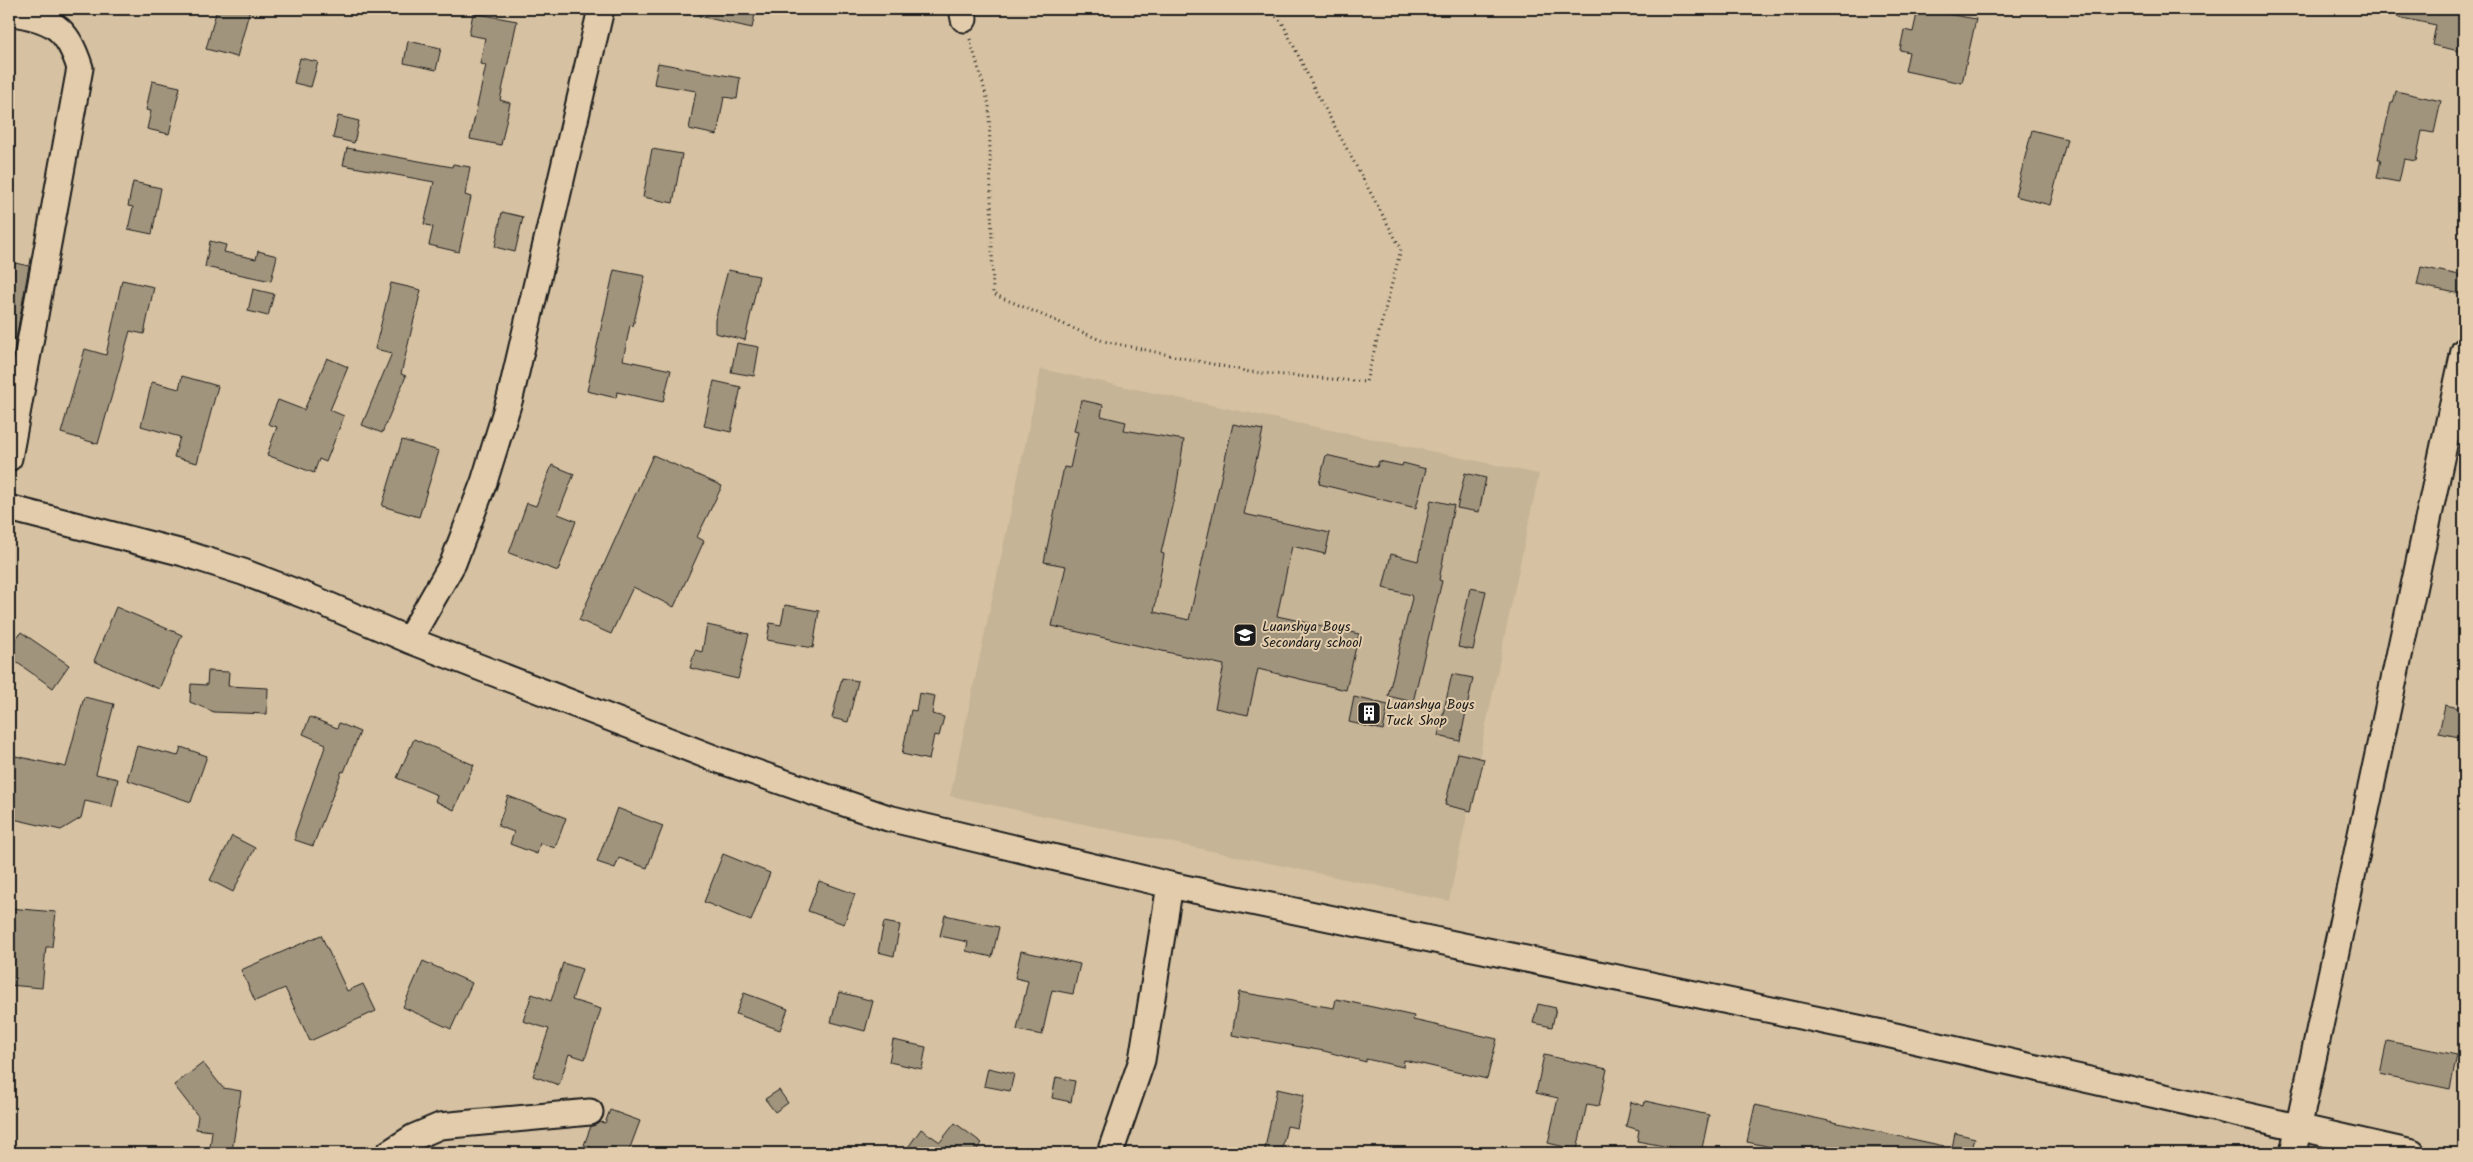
<svg xmlns="http://www.w3.org/2000/svg" width="2473" height="1162" font-family="Kalam,sans-serif">
  <rect width="100%" height="100%" fill="#d6c2a2"/>
  <filter id="ink" filterUnits="userSpaceOnUse"><feTurbulence type="fractalNoise" baseFrequency=".02" numOctaves="2"/><feDisplacementMap in="SourceGraphic" scale="10" xChannelSelector="R" yChannelSelector="G"/><feConvolveMatrix kernelMatrix="1 2 1 2 8 2 1 2 1" color-interpolation-filters="sRGB"/></filter>
  <g filter="url(#ink)">
    <path fill="#c6b497" d="M1041 369 1539 474 1449 901 950 796Z"/>
    <path fill="#a1947d" stroke="#1c1c1c" d="M217 9H250L237 57 206 49Z
      M700 9H756L752 28 699 16Z
      M1918 9 1976 19 1962 83 1905 71 1909 52 1900 50 1904 30 1913 32Z
      M2398 9H2464V52L2432 45 2436 25 2397 17Z
      M473 13 517 21 500 100 510 103 501 145 470 139 486 65 480 64 485 38 469 35Z
      M408 41 441 48 436 70 404 63Z
      M300 58 318 62 311 87 294 83Z
      M658 63 740 78 737 99 724 97 717 135 689 129 696 91 654 84Z
      M152 81 180 87 169 134 147 129 151 111 146 110Z
      M2396 91 2441 101 2434 133 2422 131 2416 161 2404 159 2399 182 2377 178 2381 159H2378L2391 103H2393Z
      M338 116 359 121 354 143 333 138Z
      M2032 130 2067 139 2050 205 2015 196Z
      M347 148 452 167 453 164 470 167 465 195 471 197 459 252 429 245 433 227 424 224 434 182 343 165Z
      M652 149 682 154 673 203 643 197Z
      M133 182 161 188 152 234 128 229 133 207 128 206Z
      M502 212 523 217 515 252 495 247Z
      M210 241 226 245 224 252 256 259 258 251 277 256 271 281 205 267Z
      M15 263 29 266 16 339 9 338V293Z
      M2421 267 2464 276 2461 294 2417 285Z
      M614 270 645 276 633 326 630 325 623 360 671 370 663 402 617 392 616 398 587 391Z
      M728 270 759 276 745 340 715 333V320Z
      M122 280 154 287 144 334 130 331 98 444 61 433 85 349 106 355Z
      M391 283 421 290 401 374 406 376 382 433 362 425 392 353 375 349Z
      M253 289 274 294 268 316 248 311Z
      M737 343 759 347 754 376 731 372Z
      M327 358 348 367 330 410 344 416 326 462 319 459 314 473 267 455 277 427 268 424 278 400 304 410Z
      M182 376 218 386 197 463 174 457 180 437 141 426 152 382 179 389Z
      M714 381 741 387 731 432 704 426Z
      M1081 400 1103 405 1101 416 1126 422 1124 430 1184 440 1176 489 1161 553 1164 554 1154 612 1189 620 1233 424 1263 430 1244 514 1330 533 1325 554 1292 546 1277 616 1359 634 1346 690 1258 669 1248 715 1215 708 1224 665 1052 626 1066 566 1044 562 1064 467 1070 468 1078 432 1074 431Z
      M402 440 439 451 419 517 382 506Z
      M653 455 722 486 697 537 704 541 674 607 633 587 611 634 579 620Z
      M1326 455 1377 467 1379 461 1402 466 1403 463 1426 469 1416 508 1319 484Z
      M552 465 574 474 558 514 576 521 558 571 509 553 527 503 536 506Z
      M1465 473 1486 478 1479 512 1457 508Z
      M1431 500 1454 505 1439 580 1442 581 1413 702 1388 696 1412 598 1411 595 1383 588 1391 554 1418 561Z
      M1470 588 1486 591 1473 650 1458 647Z
      M785 605 819 611 813 648 767 640 770 623 781 625Z
      M116 607 182 635 159 689 94 661Z
      M707 625 749 634 738 679 690 668 695 650 702 652Z
      M21 632 69 665 53 688 9 657V649Z
      M208 671 229 672 228 686 268 688 267 714 214 712 190 702 191 684 207 685Z
      M1452 674 1473 678 1460 741 1438 736Z
      M842 678 858 681 848 722 832 718Z
      M919 693 935 696 932 714 944 717 939 736 934 735 929 760 902 754 911 710 916 711Z
      M84 697 114 704 96 774 118 779 112 807 85 801 81 818 61 830 9 818 13 790 9 789V767L11 755 66 767Z
      M1354 697 1388 705 1383 730 1349 722Z
      M2445 705 2464 709V738L2439 733Z
      M310 717 337 728 339 723 360 732 344 772 342 771 313 846 295 840V833L326 744 303 734Z
      M414 739 474 765 454 810 435 801 437 795 397 778Z
      M137 746 178 756 181 747 207 756 191 802 127 780Z
      M1458 753 1484 759 1471 811 1445 805Z
      M508 796 566 818 555 848 540 843 537 854 510 844 514 832 498 826Z
      M617 808 663 826 647 868 619 858 615 868 597 862Z
      M232 836 255 848 233 892 210 880Z
      M723 854 770 873 751 921 704 902Z
      M819 881 855 894 844 924 808 911Z
      M9 908 56 912 52 947H46L42 988 9 985Z
      M945 915 999 927 992 957 966 951 968 942 940 936Z
      M884 922 900 925 894 956 878 952Z
      M321 935 347 991 363 984 376 1011 310 1041 285 988 255 1001 241 970Z
      M1021 951 1080 964 1073 994 1052 990 1042 1035 1017 1030 1028 981 1015 978Z
      M423 961 472 983 451 1029 403 1007Z
      M563 963 582 969 572 1000 601 1009 585 1059 569 1054 559 1085 533 1076 549 1029 523 1021 532 994 551 1001Z
      M839 992 873 1001 865 1031 831 1022Z
      M1239 992 1334 1008 1336 999 1414 1016 1413 1020 1497 1039 1487 1079 1404 1060 1403 1067 1366 1059V1062L1324 1051 1232 1035Z
      M744 993 788 1009 780 1030 736 1014Z
      M1538 1004 1556 1008 1552 1027 1533 1023Z
      M893 1040 926 1047 922 1069 889 1062Z
      M2387 1041 2457 1055 2450 1089 2380 1074Z
      M1544 1055 1607 1069 1599 1106 1587 1104 1577 1150 1548 1143 1558 1098 1536 1093Z
      M203 1063 223 1088 241 1091 232 1151 210 1148 212 1131 196 1129 198 1116 174 1085Z
      M988 1068 1014 1074 1010 1091 984 1086Z
      M1056 1077 1075 1081 1071 1102 1052 1098Z
      M1277 1089 1304 1095 1297 1128 1287 1126 1281 1153H1264Z
      M779 1090 788 1103 775 1112 765 1099Z
      M1645 1101 1709 1115 1701 1153 1637 1141 1639 1130 1626 1126 1631 1102 1644 1106Z
      M1755 1105 1944 1146 1943 1153H1800L1747 1142Z
      M610 1110 640 1121 628 1153H594L595 1149 584 1145 591 1126 600 1122 605 1123Z
      M955 1123 982 1143 974 1153H904L921 1129 940 1142Z
      M1955 1133 1975 1138 1971 1153H1951Z"/>
    <g fill="none" stroke-linecap="round" stroke-linejoin="round">
      <g stroke="#1c1c1c" stroke-width="29">
        <path id="minor" d="M962 9 964 19
          M9 12C51 20 66 24 80 68L9 458
          M9 508 183 553 243 572 314 599 409 640 716 759 888 818 1170 885 1882 1033 2412 1153
          M409 640 453 563 484 482 510 398 601 9
          M389 1153 414 1137 440 1126 590 1112
          M1110 1153 1142 1060 1170 885
          M2293 1153 2464 351"/>
      </g>
      <path stroke="#1c1c1c" stroke-width="3" stroke-dasharray="1 4" stroke-linecap="butt" d="M970 39 989 105 993 294 1103 341 1250 372 1366 382 1401 249 1315 90 1282 22 1268 9"/>
      <use href="#minor" stroke="#e2ccab" stroke-width="25"/>
    </g>
  </g>
  <defs>
    <g id="school-square" transform="scale(1.25)"><rect x="-9" y="-9" width="18" height="18" rx="4" fill="#1c1c1c" stroke="#e2ccab"/><path d="M0-5L7-2L0 1L-7-2ZM-4 1L0 2.5L4 1V4Q0 6-4 4Z" fill="#fff"/></g>
    <g id="building-square" transform="scale(1.25)"><rect x="-9" y="-9" width="18" height="18" rx="4" fill="#1c1c1c" stroke="#e2ccab"/><path d="M-4-6H4V6H1V3H-1V6H-4ZM-2.5-4.3h1.7v1.8h-1.7ZM.8-4.3h1.7v1.8H.8ZM-2.5-1h1.7V.8h-1.7ZM.8-1h1.7V.8H.8Z" fill="#fff"/></g>
  </defs>
  <g fill-rule="evenodd">
    <use href="#school-square" x="1245" y="635"/>
    <use href="#building-square" x="1369" y="713"/>
  </g>
  <g text-anchor="middle" dominant-baseline="central" stroke-width="4" stroke-linejoin="round" paint-order="stroke">
    <g font-size="14" fill="#1c1c1c" stroke="#e2ccab" text-anchor="start">
      <text x="1262" y="627">Luanshya Boys<tspan x="1262" dy="16">Secondary school</tspan></text>
      <text x="1386" y="705">Luanshya Boys<tspan x="1386" dy="16">Tuck Shop</tspan></text>
    </g>
  </g>
  <rect width="2473" height="1162" fill="none" stroke="#e2ccab" stroke-width="30"/>
  <rect x="15" y="15" width="2443" height="1132" fill="none" stroke="#1c1c1c" stroke-width="2" filter="url(#ink)"/>
</svg>
